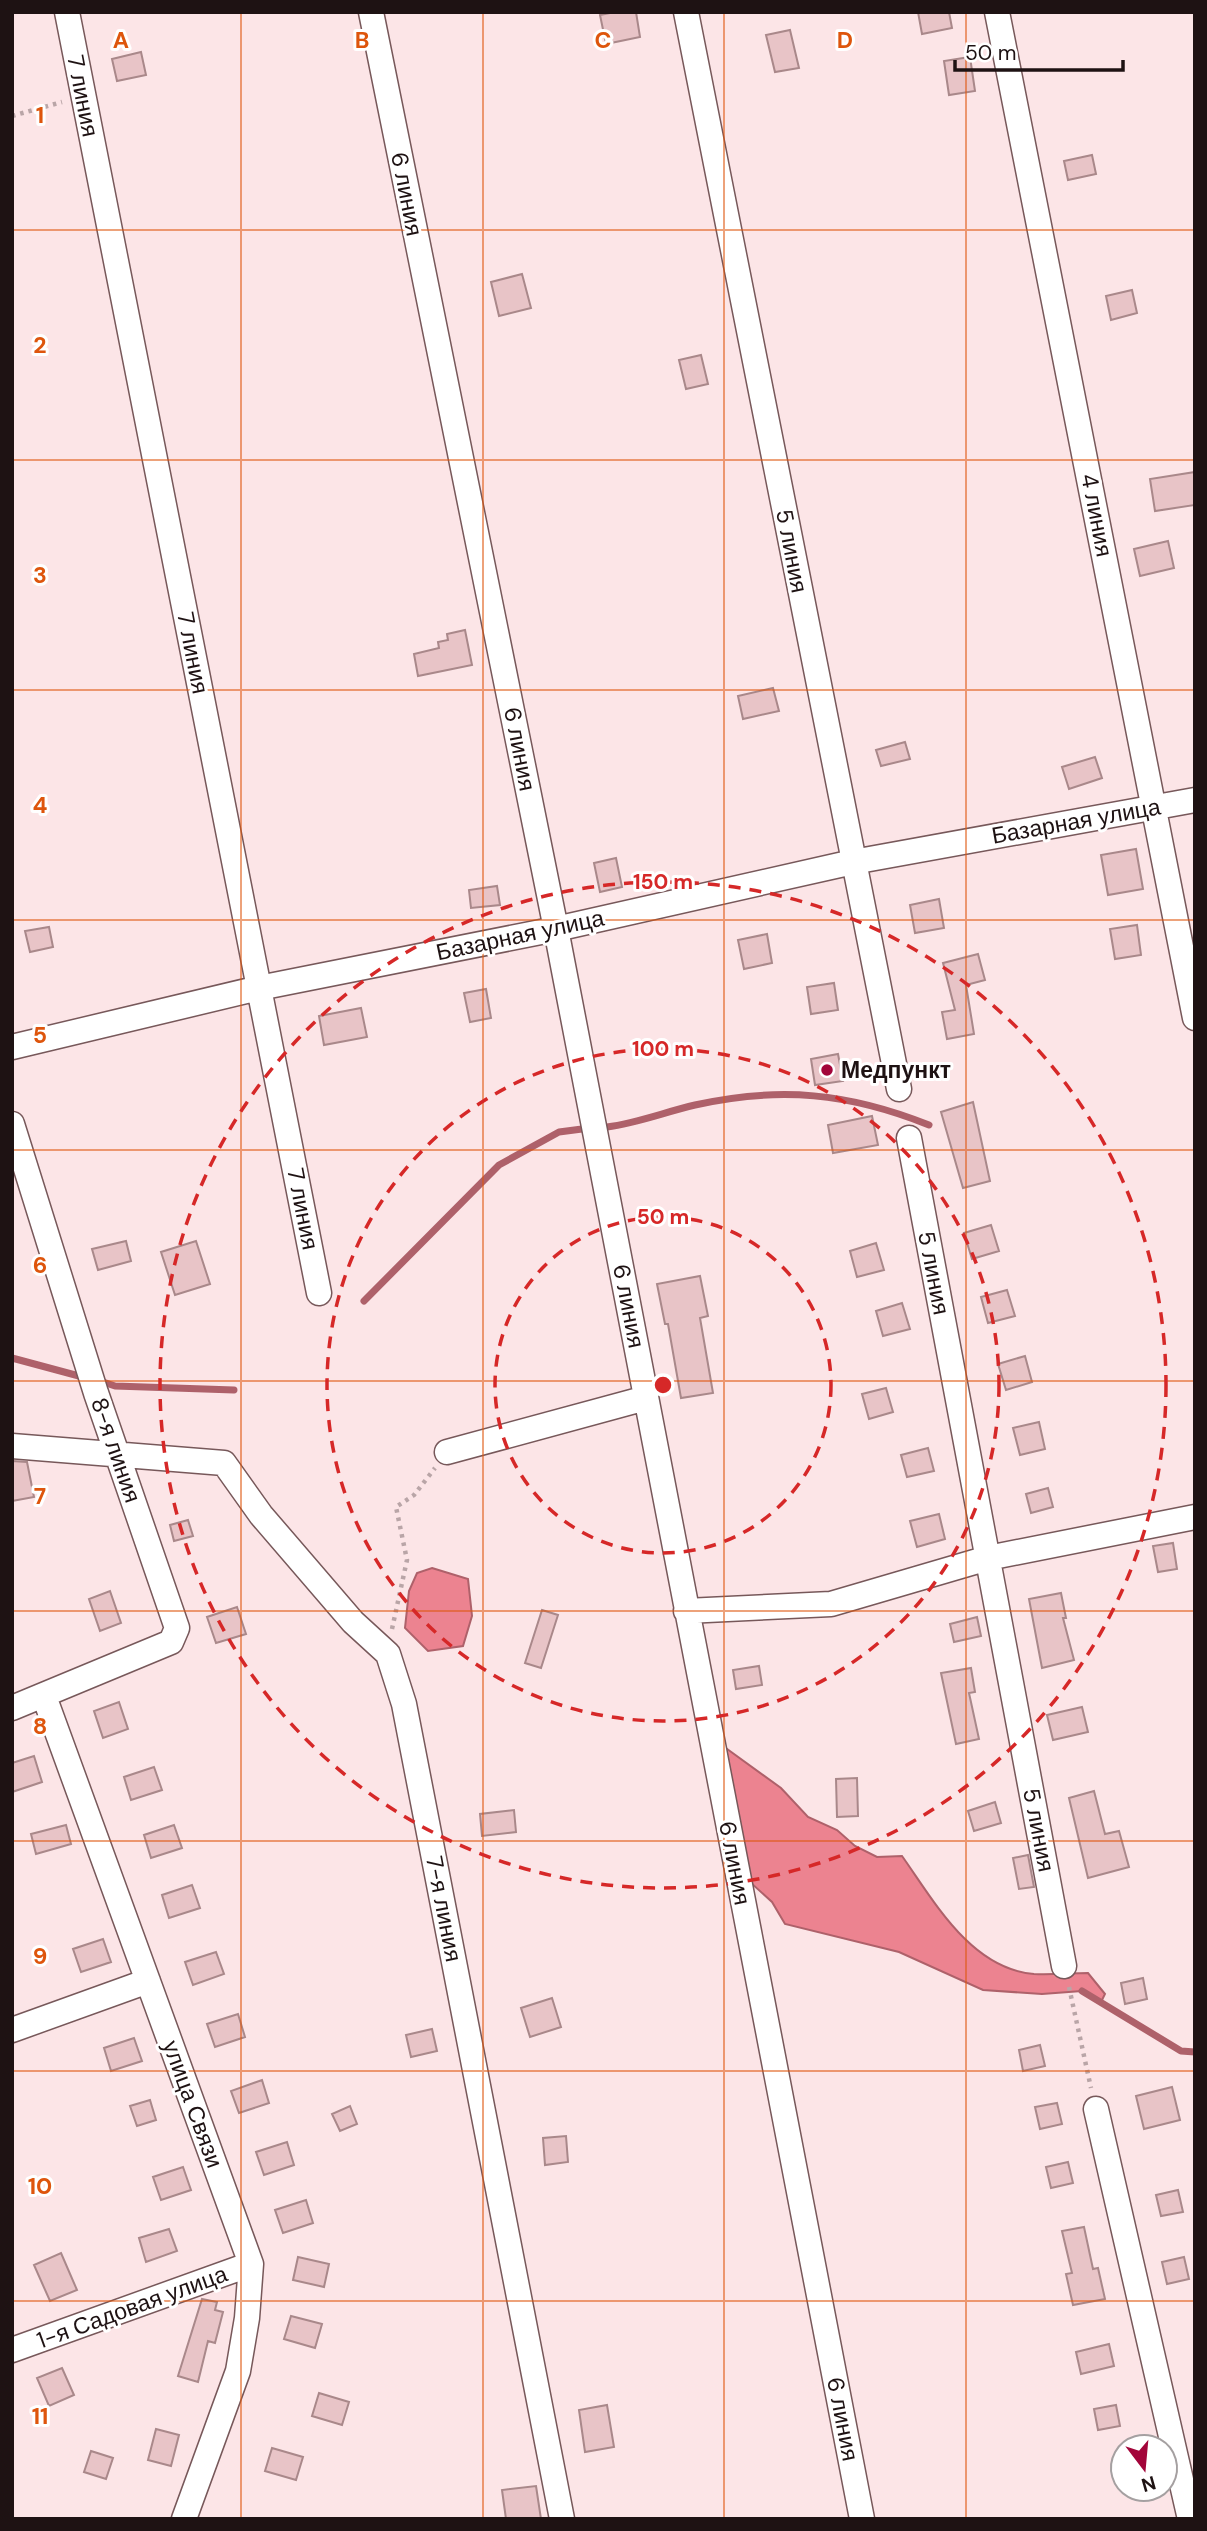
<svg xmlns="http://www.w3.org/2000/svg" width="1207" height="2531" font-family="'DM Sans',sans-serif">
  <rect width="100%" height="100%" fill="#fce5e7"/>
  <path fill="#ec8390" stroke="#ae616a" stroke-width="2" d="M432 1568 468 1579 472 1616 463 1646 428 1651 405 1628 409 1591 417 1573Z
    M723 1746 781 1788 808 1817 837 1830 855 1846 877 1857 902 1856C934 1901 971 1969 1034 1974 1052 1975 1071 1973 1088 1973L1105 1994 1101 2002 1082 1991 1042 1994 983 1990 899 1952 785 1924 772 1902 739 1872Z"/>
  <g fill="none" stroke-linecap="round" stroke-linejoin="round">
    <path stroke="#ae616a" stroke-width="7" d="M607 1127C637 1123 665 1112 695 1105 780 1086 849 1093 929 1125
      M364 1301 499 1165 559 1132 582 1129
      M12 1358 79 1376
      M103 1382 115 1386 234 1390
      M1082 1991 1181 2051 1195 2052"/>
  </g>
  <path fill="#e8c4c7" stroke="#a9888a" stroke-width="2" d="M615 12H636L640 37 606 44 600 15Z
    M918 12H949L952 28 922 34Z
    M790 30 799 68 775 72 766 35Z
    M141 52 146 75 117 81 112 59Z
    M970 57 975 91 949 95 944 61Z
    M1092 155 1096 174 1068 180 1064 161Z
    M522 274 531 308 499 316 491 282Z
    M1132 290 1137 313 1111 320 1106 296Z
    M701 355 708 384 686 389 679 360Z
    M1195 472V505L1155 511 1150 479Z
    M1168 541 1174 568 1140 576 1134 549Z
    M465 630 472 665 418 676 414 654 439 648 438 642 448 640 447 634Z
    M773 688 779 711 743 719 738 696Z
    M905 742 910 759 881 766 876 750Z
    M1095 757 1102 778 1069 789 1062 767Z
    M1136 849 1143 889 1108 895 1101 855Z
    M616 858 622 887 600 892 594 863Z
    M497 886 500 905 471 908 469 890Z
    M939 899 944 928 915 933 910 905Z
    M1137 925 1141 955 1115 959 1110 929Z
    M49 927 53 947 30 952 25 931Z
    M767 934 772 963 744 969 738 940Z
    M978 954 985 980 966 985 974 1034 947 1039 942 1012 955 1010 943 963Z
    M834 983 838 1010 811 1014 807 987Z
    M486 989 491 1018 470 1022 464 993Z
    M361 1008 367 1037 324 1045 319 1016Z
    M838 1054 843 1081 815 1085 811 1059Z
    M973 1102 990 1181 963 1188 941 1112Z
    M872 1116 878 1145 833 1153 828 1125Z
    M991 1225 999 1251 972 1259 964 1233Z
    M126 1241 131 1261 98 1270 92 1249Z
    M196 1241 210 1284 175 1295 161 1252Z
    M876 1243 884 1270 857 1277 850 1251Z
    M700 1276 708 1316 700 1318 713 1393 681 1398 668 1324H665L657 1284Z
    M1007 1290 1015 1316 988 1323 981 1297Z
    M902 1303 910 1329 883 1336 876 1311Z
    M1025 1356 1032 1382 1006 1390 998 1364Z
    M886 1388 893 1412 869 1419 862 1394Z
    M1039 1422 1045 1449 1020 1455 1013 1428Z
    M928 1448 934 1471 907 1477 901 1455Z
    M12 1461 27 1462 34 1497 12 1501Z
    M1048 1488 1053 1507 1031 1513 1026 1494Z
    M939 1514 945 1539 917 1547 910 1521Z
    M188 1520 193 1536 174 1541 170 1525Z
    M1173 1543 1177 1569 1158 1572 1153 1546Z
    M110 1591 121 1623 100 1631 89 1599Z
    M1061 1593 1066 1618H1063L1074 1660 1042 1668 1029 1599Z
    M237 1607 246 1634 216 1643 207 1617Z
    M542 1610 558 1615 541 1668 525 1663Z
    M977 1617 981 1636 954 1642 950 1624Z
    M759 1666 762 1685 736 1689 733 1670Z
    M971 1668 975 1692 969 1693 979 1739 956 1744 941 1673Z
    M119 1702 128 1729 103 1738 94 1711Z
    M1082 1707 1088 1732 1053 1740 1047 1715Z
    M34 1756 42 1782 12 1792V1763Z
    M154 1767 162 1790 131 1800 124 1777Z
    M857 1778 858 1816 837 1817 836 1779Z
    M1094 1791 1105 1834 1119 1831 1129 1867 1088 1878 1069 1798Z
    M995 1802 1001 1823 974 1831 968 1811Z
    M514 1810 516 1832 482 1836 480 1814Z
    M66 1825 71 1844 36 1854 31 1834Z
    M174 1825 182 1848 151 1858 144 1835Z
    M1028 1855 1034 1887 1019 1889 1013 1858Z
    M192 1885 200 1908 169 1918 162 1895Z
    M103 1939 111 1962 81 1972 73 1949Z
    M216 1952 224 1974 193 1985 185 1962Z
    M1143 1978 1147 1999 1125 2004 1121 1983Z
    M552 1998 561 2027 530 2037 521 2008Z
    M238 2014 245 2037 215 2047 207 2024Z
    M432 2029 437 2051 411 2057 406 2035Z
    M134 2038 142 2061 111 2071 104 2048Z
    M1040 2045 1045 2066 1023 2071 1019 2050Z
    M262 2080 269 2103 239 2113 231 2091Z
    M1172 2087 1180 2120 1144 2129 1136 2096Z
    M150 2100 156 2120 137 2126 130 2106Z
    M1057 2103 1062 2124 1040 2129 1035 2107Z
    M350 2106 357 2124 340 2131 332 2114Z
    M566 2136 568 2162 545 2165 543 2138Z
    M287 2142 294 2165 264 2175 256 2152Z
    M1068 2162 1073 2183 1051 2188 1046 2167Z
    M183 2167 191 2190 161 2200 153 2177Z
    M1178 2190 1183 2212 1161 2216 1156 2195Z
    M306 2200 313 2223 283 2233 275 2210Z
    M1084 2227 1093 2269 1098 2268 1105 2299 1073 2305 1066 2274 1072 2273 1062 2231Z
    M169 2229 177 2251 146 2262 139 2238Z
    M61 2253 77 2290 50 2301 34 2265Z
    M298 2257 329 2264 324 2287 293 2280Z
    M1184 2257 1189 2279 1167 2284 1162 2262Z
    M202 2299 217 2302 215 2310 223 2312 215 2343 208 2341 198 2382 178 2376Z
    M291 2316 322 2324 315 2348 284 2339Z
    M1109 2344 1114 2366 1081 2374 1076 2352Z
    M62 2368 74 2395 49 2406 37 2378Z
    M319 2393 349 2402 342 2425 312 2416Z
    M607 2405 614 2447 585 2452 579 2410Z
    M1116 2405 1120 2426 1098 2430 1094 2409Z
    M156 2429 179 2435 171 2466 148 2460Z
    M272 2448 303 2457 296 2480 265 2471Z
    M91 2451 113 2458 106 2479 84 2472Z
    M536 2486 541 2519H506L502 2490Z"/>
  <g fill="none" stroke-linecap="round" stroke-linejoin="round">
    <g stroke="#77585a" stroke-width="27">
      <path id="minor" d="M67 12 319 1293
        M371 12 556 929 862 2519
        M686 12 899 1089
        M997 12 1195 1018
        M12 1047 259 988 556 929 853 862 1195 800
        M12 1124 96 1393 177 1628 171 1642 12 1708
        M909 1138 1064 1966
        M12 1446 224 1463 261 1515 353 1622 388 1654 404 1704 562 2519
        M447 1452 646 1398
        M686 1611 831 1604 988 1558 1195 1517
        M44 1696 251 2264 247 2318 238 2371 184 2519
        M12 2030 148 1981
        M1096 2109 1190 2519
        M12 2350 251 2264"/>
    </g>
    <path stroke="#b9a5a7" stroke-width="4.5" stroke-dasharray="3.5 5" stroke-linecap="butt" d="M12 116 62 102
      M392 1629 407 1560 396 1507 414 1495 435 1468
      M1069 1987 1091 2088"/>
    <use href="#minor" stroke="#fff" stroke-width="24"/>
  </g>
  <path fill="none" stroke="#de550c" stroke-width="2" stroke-opacity="0.55" d="M241 12V2519M483 12V2519M724 12V2519M966 12V2519M12 230H1195M12 460H1195M12 690H1195M12 920H1195M12 1150H1195M12 1381H1195M12 1611H1195M12 1841H1195M12 2071H1195M12 2301H1195"/>
  <g fill="none" stroke="#d62828" stroke-width="3.5" stroke-dasharray="12 9">
    <circle cx="663" cy="1385" r="168"/>
    <circle cx="663" cy="1385" r="336"/>
    <circle cx="663" cy="1385" r="503"/>
  </g>
  <circle fill="#a3053a" stroke="#fff" stroke-width="2.5" cx="827" cy="1070" r="7"/>
  <g text-anchor="middle" dominant-baseline="central" stroke-width="6" stroke-linejoin="round" paint-order="stroke">
    <g font-size="23" fill="#1e1213" stroke="#fff">
      <text transform="translate(83 96) rotate(79)">7 линия</text>
      <text transform="translate(407 194) rotate(79)">6 линия</text>
      <text transform="translate(1097 515) rotate(79)">4 линия</text>
      <text transform="translate(792 551) rotate(79)">5 линия</text>
      <text transform="translate(193 653) rotate(79)">7 линия</text>
      <text transform="translate(520 749) rotate(79)">6 линия</text>
      <text transform="translate(1076 821) rotate(-10)">Базарная улица</text>
      <text transform="translate(520 935) rotate(-12)">Базарная улица</text>
      <text transform="translate(303 1209) rotate(79)">7 линия</text>
      <text transform="translate(934 1273) rotate(79)">5 линия</text>
      <text transform="translate(629 1306) rotate(79)">6 линия</text>
      <text transform="translate(116 1450) rotate(71)">8-я линия</text>
      <text transform="translate(1039 1830) rotate(79)">5 линия</text>
      <text transform="translate(735 1863) rotate(79)">6 линия</text>
      <text transform="translate(444 1909) rotate(79)">7-я линия</text>
      <text transform="translate(193 2104) rotate(70)">улица Связи</text>
      <text transform="translate(132 2307) rotate(-20)">1-я Садовая улица</text>
      <text transform="translate(843 2419) rotate(79)">6 линия</text>
    </g>
    <g font-size="23" font-weight="bold" fill="#1e1213" stroke="#fff" text-anchor="start">
      <text x="841" y="1070">Медпункт</text>
    </g>
  </g>
  <g font-size="23" text-anchor="middle" font-weight="bold" fill="#de550c" stroke="#fff" stroke-width="6" stroke-linejoin="round" paint-order="stroke">
    <text x="121" y="48">A</text>
    <text x="362" y="48">B</text>
    <text x="603" y="48">C</text>
    <text x="845" y="48">D</text>
    <text x="40" y="123">1</text>
    <text x="40" y="353">2</text>
    <text x="40" y="583">3</text>
    <text x="40" y="813">4</text>
    <text x="40" y="1043">5</text>
    <text x="40" y="1273">6</text>
    <text x="40" y="1504">7</text>
    <text x="40" y="1734">8</text>
    <text x="40" y="1964">9</text>
    <text x="40" y="2194">10</text>
    <text x="40" y="2424">11</text>
  </g>
  <circle cx="663" cy="1385" r="10" fill="#d62828" stroke="#fff" stroke-width="3.5"/>
  <g font-size="21" text-anchor="middle" font-weight="bold" fill="#d62828" stroke="#fff" stroke-width="6" stroke-linejoin="round" paint-order="stroke">
    <text x="663" y="889">150 m</text>
    <text x="663" y="1056">100 m</text>
    <text x="663" y="1224">50 m</text>
  </g>
  <rect width="1207" height="2531" fill="none" stroke="#1e1213" stroke-width="28"/>
  <g transform="translate(1144 2468) rotate(164)"><circle r="33" fill="#ffffff" stroke="#a5a0a1" stroke-width="2"/>
  <path d="M0-5L12 26L0 18L-12 26Z" fill="#a3053a"/>
  <text y="-10" font-size="19" font-weight="bold" text-anchor="middle" fill="#1e1213">N</text>
  </g>
  <path d="M955 60v10h168v-10" fill="none" stroke="#1e1213" stroke-width="3.5"/>
  <text x="965" y="60" font-size="21" fill="#1e1213" stroke="#ffffff" stroke-width="5" paint-order="stroke">50 m</text>
</svg>
